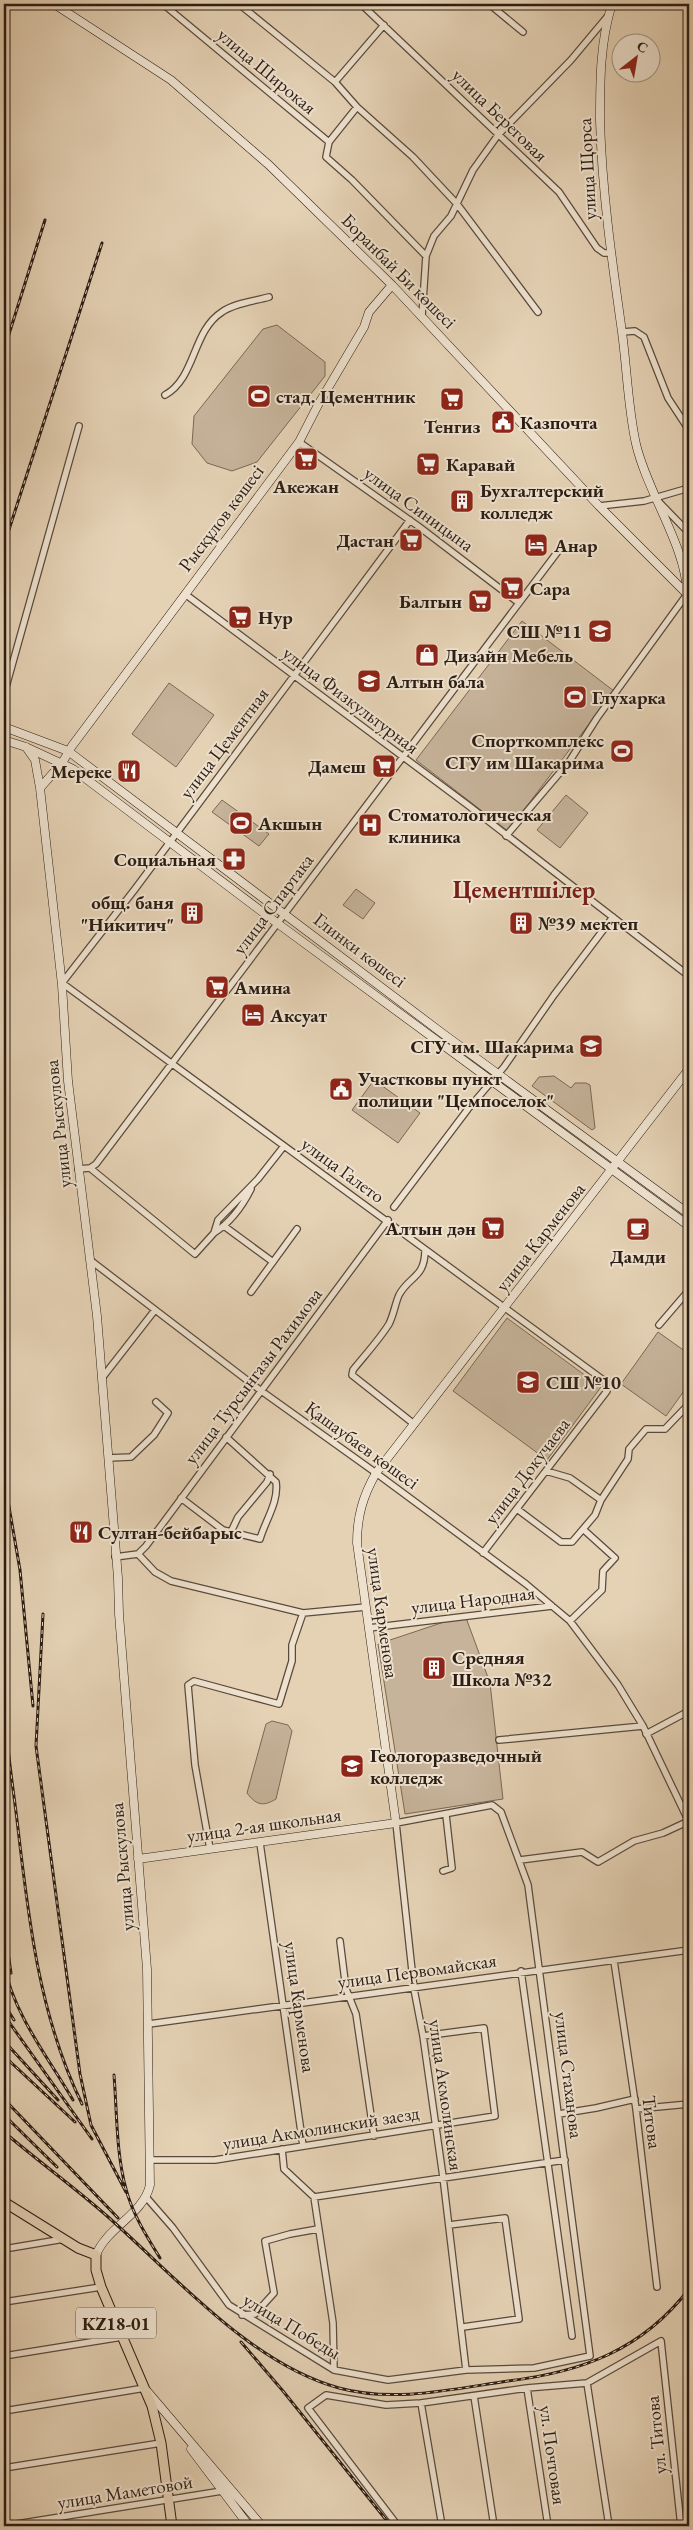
<svg xmlns="http://www.w3.org/2000/svg" width="693" height="2530" font-family="'EB Garamond',serif">
  <rect width="100%" height="100%" fill="#e5d2b5"/>
  <filter id="stains"><feTurbulence type="fractalNoise" baseFrequency=".004" numOctaves="4"/><feColorMatrix values="0 0 0 0 .2 0 0 0 0 .09 0 0 0 0 .02 0 0 0 .5 -.17"/></filter>
  <radialGradient id="worn" r=".72"><stop offset=".6" stop-color="#630" stop-opacity="0"/><stop offset="1" stop-color="#630" stop-opacity=".3"/></radialGradient>
  <path fill="#c6b39a" stroke="#796857" d="M277 325 325 362V376L257 462 232 471 207 463 192 444 194 416 263 329Z
    M522 621 614 691 508 831 416 760Z
    M169 683 214 715 176 767 132 734Z
    M566 795 588 813 560 848 537 830Z
    M222 800 269 834 259 846 212 812Z
    M356 889 375 903 363 919 343 905Z
    M554 1076 571 1088 575 1083H586L590 1085 595 1128 592 1130 532 1086 539 1077Z
    M374 1080 420 1113 398 1143 352 1110Z
    M507 1318 601 1387 547 1460 453 1391Z
    M658 1332 689 1354V1384L666 1416 621 1384Z
    M465 1615 490 1683 503 1799 405 1814 378 1644Z
    M272 1721 288 1725 292 1731 276 1799C263 1807 256 1805 247 1793L266 1724Z"/>
  <g fill="none" stroke-linecap="round" stroke-linejoin="round">
    <g stroke="#5a4a3c" stroke-width="8">
      <path id="street" d="M163 4 329 142
        M239 4 335 82 357 107 413 157 457 204 538 312
        M361 4 559 192 597 248 604 253H610
        M489 4 523 32
        M335 82 384 25
        M357 107 329 142 326 157 352 180 426 256
        M422 316 426 256 434 236 451 216 473 170 498 135 571 60 607 17
        M622 332 635 331 644 337 668 398 689 430
        M165 395C196 378 192 331 222 312 234 303 255 301 269 297
        M299 442 418 526 519 603
        M659 502 689 533
        M599 506 644 501 689 488
        M410 520 135 889 62 983 606 1382 607 1391 483 1553
        M185 594 469 806 689 976
        M4 694 79 426
        M506 836 569 762 597 718 687 594
        M90 1168 195 1254 214 1233 218 1220 258 1179 284 1146
        M78 1169 90 1168 96 1164 559 550
        M394 1207 468 1109 504 1067 554 995 613 917
        M224 1226 273 1262
        M214 1233C231 1222 242 1207 251 1189
        M90 1260 260 1390 376 1473 526 1584 570 1621 618 1685 643 1726 689 1822
        M251 1292 297 1229
        M659 1325 689 1290
        M102 1378 155 1310
        M414 1424 352 1375 353 1370C365 1355 379 1340 389 1324 394 1314 395 1304 399 1295 409 1276 425 1278 425 1250
        M108 1458 131 1457 154 1435 168 1413 156 1402
        M546 1471 570 1478 601 1500
        M181 1498 223 1530 260 1539C265 1521 279 1502 276 1482L226 1437
        M517 1509 561 1542H572L595 1515 601 1500 628 1459 629 1449 646 1429H665L689 1404
        M230 1534 238 1517 267 1482 270 1474
        M138 1554 155 1572 171 1581 303 1613 366 1607
        M115 1557 138 1554 146 1546 388 1220
        M570 1621 602 1590 603 1571 615 1558 584 1530
        M369 1628 552 1606
        M646 1734 689 1711
        M499 1740 643 1726
        M260 1843 303 2146
        M210 1849 195 1765 188 1685 194 1681 279 1704 292 1661V1645L303 1613
        M520 1860 582 1852 598 1862 634 1841 663 1833 689 1821
        M443 1871 452 1868 446 1815
        M340 1941 346 1989 356 2014 374 2136
        M614 1961 636 2109 657 2287
        M521 1971 572 2336
        M149 2024 689 1950
        M636 2109 689 2104
        M559 2114 596 2108 635 2099
        M282 2149 284 2169 314 2197 333 2323 334 2370
        M151 2160H215L495 2116 484 2028 423 2036
        M146 2197 173 2228 229 2305 334 2370 388 2380 466 2370 534 2368 590 2356 528 1885 501 1812 492 1805 396 1823 414 1989 423 2036 443 2177 466 2370
        M314 2197 565 2160
        M449 2225 505 2218 519 2319 463 2327
        M4 2249 64 2239
        M4 2302 101 2287
        M242 2315 255 2314 274 2293 265 2241 290 2234 318 2229
        M4 2356 122 2337
        M587 2383 609 2526
        M527 2388 548 2526
        M474 2396 494 2526
        M421 2403 442 2526
        M4 2411 145 2388
        M4 2468 161 2443
        M4 2526 222 2491
        M398 2526 308 2408 326 2395 386 2405 421 2403 527 2388 587 2383 661 2341 681 2526"/>
    </g>
    <g stroke="#2c1d14" stroke-width="9">
      <path id="secondary" d="M54 4 171 80 269 165 392 285 599 506 689 596
        M612 4C600 42 600 81 600 120 602 192 612 261 622 332 627 369 628 408 636 444 647 492 687 548 687 594
        M4 727 68 751 442 1033 689 1214
        M4 740 26 747 73 769 277 923 689 1226
        M26 747 35 760 40 788 62 985 68 1081 97 1316 118 1578 119 1614 147 1969 150 2185C143 2215 107 2227 96 2255
        M40 788 62 763 72 746 299 442 318 405 364 327 369 312 392 285
        M138 1859 396 1823 357 1543C357 1516 363 1496 376 1473L689 1069
        M147 2391 262 2526
        M191 2449 249 2526"/>
    </g>
    <g stroke="#2c1d14" stroke-width="11">
      <path id="primary" d="M4 2202 78 2248 96 2255V2270L101 2287 152 2406 161 2443 172 2526"/>
    </g>
    <use href="#street" stroke="#eee2cf" stroke-width="5.5"/>
    <use href="#secondary" stroke="#eee2cf" stroke-width="8"/>
    <use href="#primary" stroke="#e5d2b5" stroke-width="9"/>
    <g stroke="#2c1d14" stroke-width="3">
      <path id="rail" d="M4 350 45 220
        M4 545 102 243
        M4 1478 20 1570 33 1706
        M43 1614 36 1746 80 2074 91 2125 126 2192
        M4 1695C5 1737 12 1779 17 1820 28 1916 39 2016 82 2104
        M4 1925 11 1973
        M4 1965C14 2015 48 2057 73 2100
        M4 2004 14 2020
        M4 2015 92 2139
        M4 2041 58 2100
        M4 2056 75 2122
        M114 2075C117 2112 116 2153 126 2189 132 2213 147 2237 160 2258
        M4 2099 118 2218
        M4 2115 57 2167
        M4 2132C38 2161 74 2187 107 2216 175 2276 251 2364 339 2388 394 2403 453 2389 508 2381 582 2372 642 2350 689 2289
        M241 2342 283 2391 391 2526"/>
    </g>
    <use href="#rail" stroke="#eee2cf" stroke-width="1" stroke-dasharray="4" stroke-linecap="butt"/>
  </g>
  <defs>
    <g id="stadium-square" transform="scale(1.25)"><rect x="-9" y="-9" width="18" height="18" rx="4" fill="#8f2418" stroke="#eee2cf"/><path d="M0-5a6.5 5 0 1 0 0 10a6.5 5 0 1 0 0-10ZM-3.5-1.8h7v3.6h-7Z" fill="#fff"/></g>
    <g id="supermarket-square" transform="scale(1.25)"><rect x="-9" y="-9" width="18" height="18" rx="4" fill="#8f2418" stroke="#eee2cf"/><path d="M-6-5.5h2.5l.6 2H6L4.5 2H-2.5L-4.4-4H-6ZM-1.5 3.2a1.3 1.3 0 1 0 .1 0ZM3 3.2a1.3 1.3 0 1 0 .1 0Z" fill="#fff"/></g>
    <g id="civic-square" transform="scale(1.25)"><rect x="-9" y="-9" width="18" height="18" rx="4" fill="#8f2418" stroke="#eee2cf"/><path d="M-.6-6.5H3V-4.5H.6V-3L4-1V1h2V6H-6V1h2V-1L-.6-3ZM-1.2 2.5V6h2.4V2.5Z" fill="#fff"/></g>
    <g id="building-square" transform="scale(1.25)"><rect x="-9" y="-9" width="18" height="18" rx="4" fill="#8f2418" stroke="#eee2cf"/><path d="M-4-6H4V6H1V3H-1V6H-4ZM-2.5-4.3h1.7v1.8h-1.7ZM.8-4.3h1.7v1.8H.8ZM-2.5-1h1.7V.8h-1.7ZM.8-1h1.7V.8H.8Z" fill="#fff"/></g>
    <g id="hotel-square" transform="scale(1.25)"><rect x="-9" y="-9" width="18" height="18" rx="4" fill="#8f2418" stroke="#eee2cf"/><path d="M-6-4.5h1.5V1H6V5H4.5V3h-9V5H-6ZM-4 0a1.8 1.8 0 1 1 3.6 0ZM.5 0V-2.5h3Q6-2.5 6 0Z" fill="#fff"/></g>
    <g id="school-square" transform="scale(1.25)"><rect x="-9" y="-9" width="18" height="18" rx="4" fill="#8f2418" stroke="#eee2cf"/><path d="M0-5L7-2L0 1L-7-2ZM-4 1L0 2.5L4 1V4Q0 6-4 4Z" fill="#fff"/></g>
    <g id="shop-square" transform="scale(1.25)"><rect x="-9" y="-9" width="18" height="18" rx="4" fill="#8f2418" stroke="#eee2cf"/><path d="M-5-2.5h2.3a2.7 3.5 0 0 1 5.4 0H5L5.5 6h-11ZM-1.5-2.5h3a1.5 2.3 0 0 0-3 0Z" fill="#fff"/></g>
    <g id="restaurant-square" transform="scale(1.25)"><rect x="-9" y="-9" width="18" height="18" rx="4" fill="#8f2418" stroke="#eee2cf"/><path d="M-5-6h1v4h1v-4h1v4h1v-4h1v5L-1.5 .5V6h-2V.5L-5-1ZM5-6V6H3V1.5H1.5Q1.5-4 5-6Z" fill="#fff"/></g>
    <g id="hospital-square" transform="scale(1.25)"><rect x="-9" y="-9" width="18" height="18" rx="4" fill="#8f2418" stroke="#eee2cf"/><path d="M-5-5h3v3.5h4V-5h3V5h-3V1.5h-4V5h-3Z" fill="#fff"/></g>
    <g id="pharmacy-square" transform="scale(1.25)"><rect x="-9" y="-9" width="18" height="18" rx="4" fill="#8f2418" stroke="#eee2cf"/><path d="M-2-6h4v4h4v4h-4v4h-4v-4h-4v-4h4Z" fill="#fff"/></g>
    <g id="university-square" transform="scale(1.25)"><rect x="-9" y="-9" width="18" height="18" rx="4" fill="#8f2418" stroke="#eee2cf"/><path d="M0-5L7-2L0 1L-7-2ZM-4 1L0 2.5L4 1V4Q0 6-4 4Z" fill="#fff"/></g>
    <g id="cafe-square" transform="scale(1.25)"><rect x="-9" y="-9" width="18" height="18" rx="4" fill="#8f2418" stroke="#eee2cf"/><path d="M-5.5-4.5H6V0H3Q3 3.5 0 3.5H-2.5Q-5.5 3.5-5.5 0ZM3-3.2v2h1.7v-2ZM-6 4.5H4V6H-6Z" fill="#fff"/></g>
  </defs>
  <g fill-rule="evenodd">
    <use href="#stadium-square" x="259" y="396"/>
    <use href="#supermarket-square" x="452" y="399"/>
    <use href="#civic-square" x="503" y="422"/>
    <use href="#supermarket-square" x="306" y="459"/>
    <use href="#supermarket-square" x="428" y="464"/>
    <use href="#building-square" x="462" y="501"/>
    <use href="#supermarket-square" x="411" y="540"/>
    <use href="#hotel-square" x="536" y="545"/>
    <use href="#supermarket-square" x="512" y="588"/>
    <use href="#supermarket-square" x="480" y="601"/>
    <use href="#supermarket-square" x="240" y="617"/>
    <use href="#school-square" x="600" y="631"/>
    <use href="#shop-square" x="427" y="655"/>
    <use href="#school-square" x="369" y="681"/>
    <use href="#stadium-square" x="575" y="697"/>
    <use href="#stadium-square" x="622" y="751"/>
    <use href="#supermarket-square" x="384" y="766"/>
    <use href="#restaurant-square" x="129" y="771"/>
    <use href="#stadium-square" x="241" y="823"/>
    <use href="#hospital-square" x="370" y="825"/>
    <use href="#pharmacy-square" x="234" y="859"/>
    <use href="#building-square" x="192" y="913"/>
    <use href="#building-square" x="521" y="923"/>
    <use href="#supermarket-square" x="217" y="987"/>
    <use href="#hotel-square" x="253" y="1015"/>
    <use href="#university-square" x="591" y="1046"/>
    <use href="#civic-square" x="341" y="1089"/>
    <use href="#supermarket-square" x="493" y="1228"/>
    <use href="#cafe-square" x="638" y="1229"/>
    <use href="#school-square" x="528" y="1382"/>
    <use href="#restaurant-square" x="81" y="1532"/>
    <use href="#building-square" x="434" y="1668"/>
    <use href="#university-square" x="352" y="1766"/>
  </g>
  <g text-anchor="middle" dominant-baseline="central" stroke-width="4" stroke-linejoin="round" paint-order="stroke">
    <rect fill="#eee2cf" stroke="#66584c" stroke-width="1" x="76" y="2307.5" width="80" height="31" rx="4"/>
    <g font-size="18" font-weight="bold" fill="#2c1d14">
      <text x="116" y="2323">KZ18-01</text>
    </g>
    <g font-size="19" fill="#2c1d14" stroke="#eee2cf">
      <text transform="translate(267 71) rotate(40)">улица Широкая</text>
      <text transform="translate(500 115) rotate(44)">улица Береговая</text>
      <text transform="translate(587 169) rotate(-93)">улица Щорса</text>
      <text transform="translate(399 271) rotate(45)">Боранбай Би көшесі</text>
      <text transform="translate(419 509) rotate(36)">улица Синицына</text>
      <text transform="translate(221 518) rotate(-53)">Рысқұлов көшесі</text>
      <text transform="translate(351 700) rotate(37)">улица Физкультурная</text>
      <text transform="translate(224 743) rotate(-53)">улица Цементная</text>
      <text transform="translate(273 904) rotate(-53)">улица Спартака</text>
      <text transform="translate(360 950) rotate(37)">Глинки көшесі</text>
      <text transform="translate(58 1124) rotate(-96)">улица Рыскулова</text>
      <text transform="translate(343 1170) rotate(36)">улица Галето</text>
      <text transform="translate(540 1237) rotate(-52)">улица Карменова</text>
      <text transform="translate(253 1376) rotate(-53)">улица Турсынгазы Рахимова</text>
      <text transform="translate(362 1445) rotate(36)">Қашаубаев көшесі</text>
      <text transform="translate(527 1471) rotate(-53)">улица Докучаева</text>
      <text transform="translate(473 1600) rotate(-7)">улица Народная</text>
      <text transform="translate(383 1613) rotate(82)">улица Карменова</text>
      <text transform="translate(264 1825) rotate(-8)">улица 2-ая школьная</text>
      <text transform="translate(122 1867) rotate(-95)">улица Рыскулова</text>
      <text transform="translate(417 1971) rotate(-8)">улица Первомайская</text>
      <text transform="translate(300 2007) rotate(82)">улица Карменова</text>
      <text transform="translate(569 2075) rotate(83)">улица Стаханова</text>
      <text transform="translate(446 2095) rotate(82)">улица Акмолинская</text>
      <text transform="translate(652 2122) rotate(83)">Титова</text>
      <text transform="translate(321 2128) rotate(-9)">улица Акмолинский заезд</text>
      <text transform="translate(292 2326) rotate(31)">улица Победы</text>
      <text transform="translate(656 2435) rotate(-96)">ул. Титова</text>
      <text transform="translate(553 2455) rotate(82)">ул. Почтовая</text>
      <text transform="translate(125 2492) rotate(-9)">улица Маметовой</text>
    </g>
    <g font-size="19" font-weight="bold" fill="#2c1d14" stroke="#eee2cf" text-anchor="start">
      <text x="276" y="396">стад. Цементник</text>
      <text x="520" y="422">Казпочта</text>
      <text x="452" y="426" text-anchor="middle">Тенгиз</text>
      <text x="446" y="464">Каравай</text>
      <text x="306" y="486" text-anchor="middle">Акежан</text>
      <text x="480" y="490">Бухгалтерский<tspan x="480" dy="22">колледж</tspan></text>
      <text x="394" y="540" text-anchor="end">Дастан</text>
      <text x="554" y="545">Анар</text>
      <text x="530" y="588">Сара</text>
      <text x="462" y="601" text-anchor="end">Балгын</text>
      <text x="258" y="617">Нур</text>
      <text x="582" y="631" text-anchor="end">СШ №11</text>
      <text x="444" y="655">Дизайн Мебель</text>
      <text x="386" y="681">Алтын бала</text>
      <text x="592" y="697">Глухарка</text>
      <text x="604" y="740" text-anchor="end">Спорткомплекс<tspan x="604" dy="22">СГУ им Шакарима</tspan></text>
      <text x="366" y="766" text-anchor="end">Дамеш</text>
      <text x="112" y="771" text-anchor="end">Мереке</text>
      <text x="388" y="814">Стоматологическая<tspan x="388" dy="22">клиника</tspan></text>
      <text x="258" y="823">Акшын</text>
      <text x="216" y="859" text-anchor="end">Социальная</text>
      <text x="174" y="902" text-anchor="end">общ. баня<tspan x="174" dy="22">"Никитич"</tspan></text>
      <text x="538" y="923">№39 мектеп</text>
      <text x="234" y="987">Амина</text>
      <text x="270" y="1015">Аксуат</text>
      <text x="574" y="1046" text-anchor="end">СГУ им. Шакарима</text>
      <text x="358" y="1078">Участковы пункт<tspan x="358" dy="22">полиции "Цемпоселок"</tspan></text>
      <text x="476" y="1228" text-anchor="end">Алтын дән</text>
      <text x="638" y="1256" text-anchor="middle">Дамди</text>
      <text x="546" y="1382">СШ №10</text>
      <text x="98" y="1532">Султан-бейбарыс</text>
      <text x="452" y="1657">Средняя<tspan x="452" dy="22">Школа №32</tspan></text>
      <text x="370" y="1755">Геологоразведочный<tspan x="370" dy="22">колледж</tspan></text>
    </g>
    <g font-size="24" font-weight="bold" fill="#7a1f14" stroke="#eee2cf">
      <text x="524" y="889">Цементшілер</text>
    </g>
  </g>
  <rect width="693" height="2530" fill="none" stroke="#e5d2b5" stroke-width="20"/>
  <rect x="5" y="5" width="683" height="2520" fill="none" stroke="#2c1d14" stroke-width="2.5"/>
  <rect x="10" y="10" width="673" height="2510" fill="none" stroke="#2c1d14"/>
  <g transform="translate(636 58) rotate(31)"><circle r="24" fill="#eee2cf" stroke="#a09384"/>
  <path d="M0-4L9 19L0 12L-9 19Z" fill="#8f2418"/>
  <text y="-8" font-size="14" font-weight="bold" text-anchor="middle" fill="#2c1d14">С</text>
  </g>
  <rect width="100%" height="100%" filter="url(#stains)"/>
  <rect width="100%" height="100%" fill="url(#worn)"/>
</svg>
